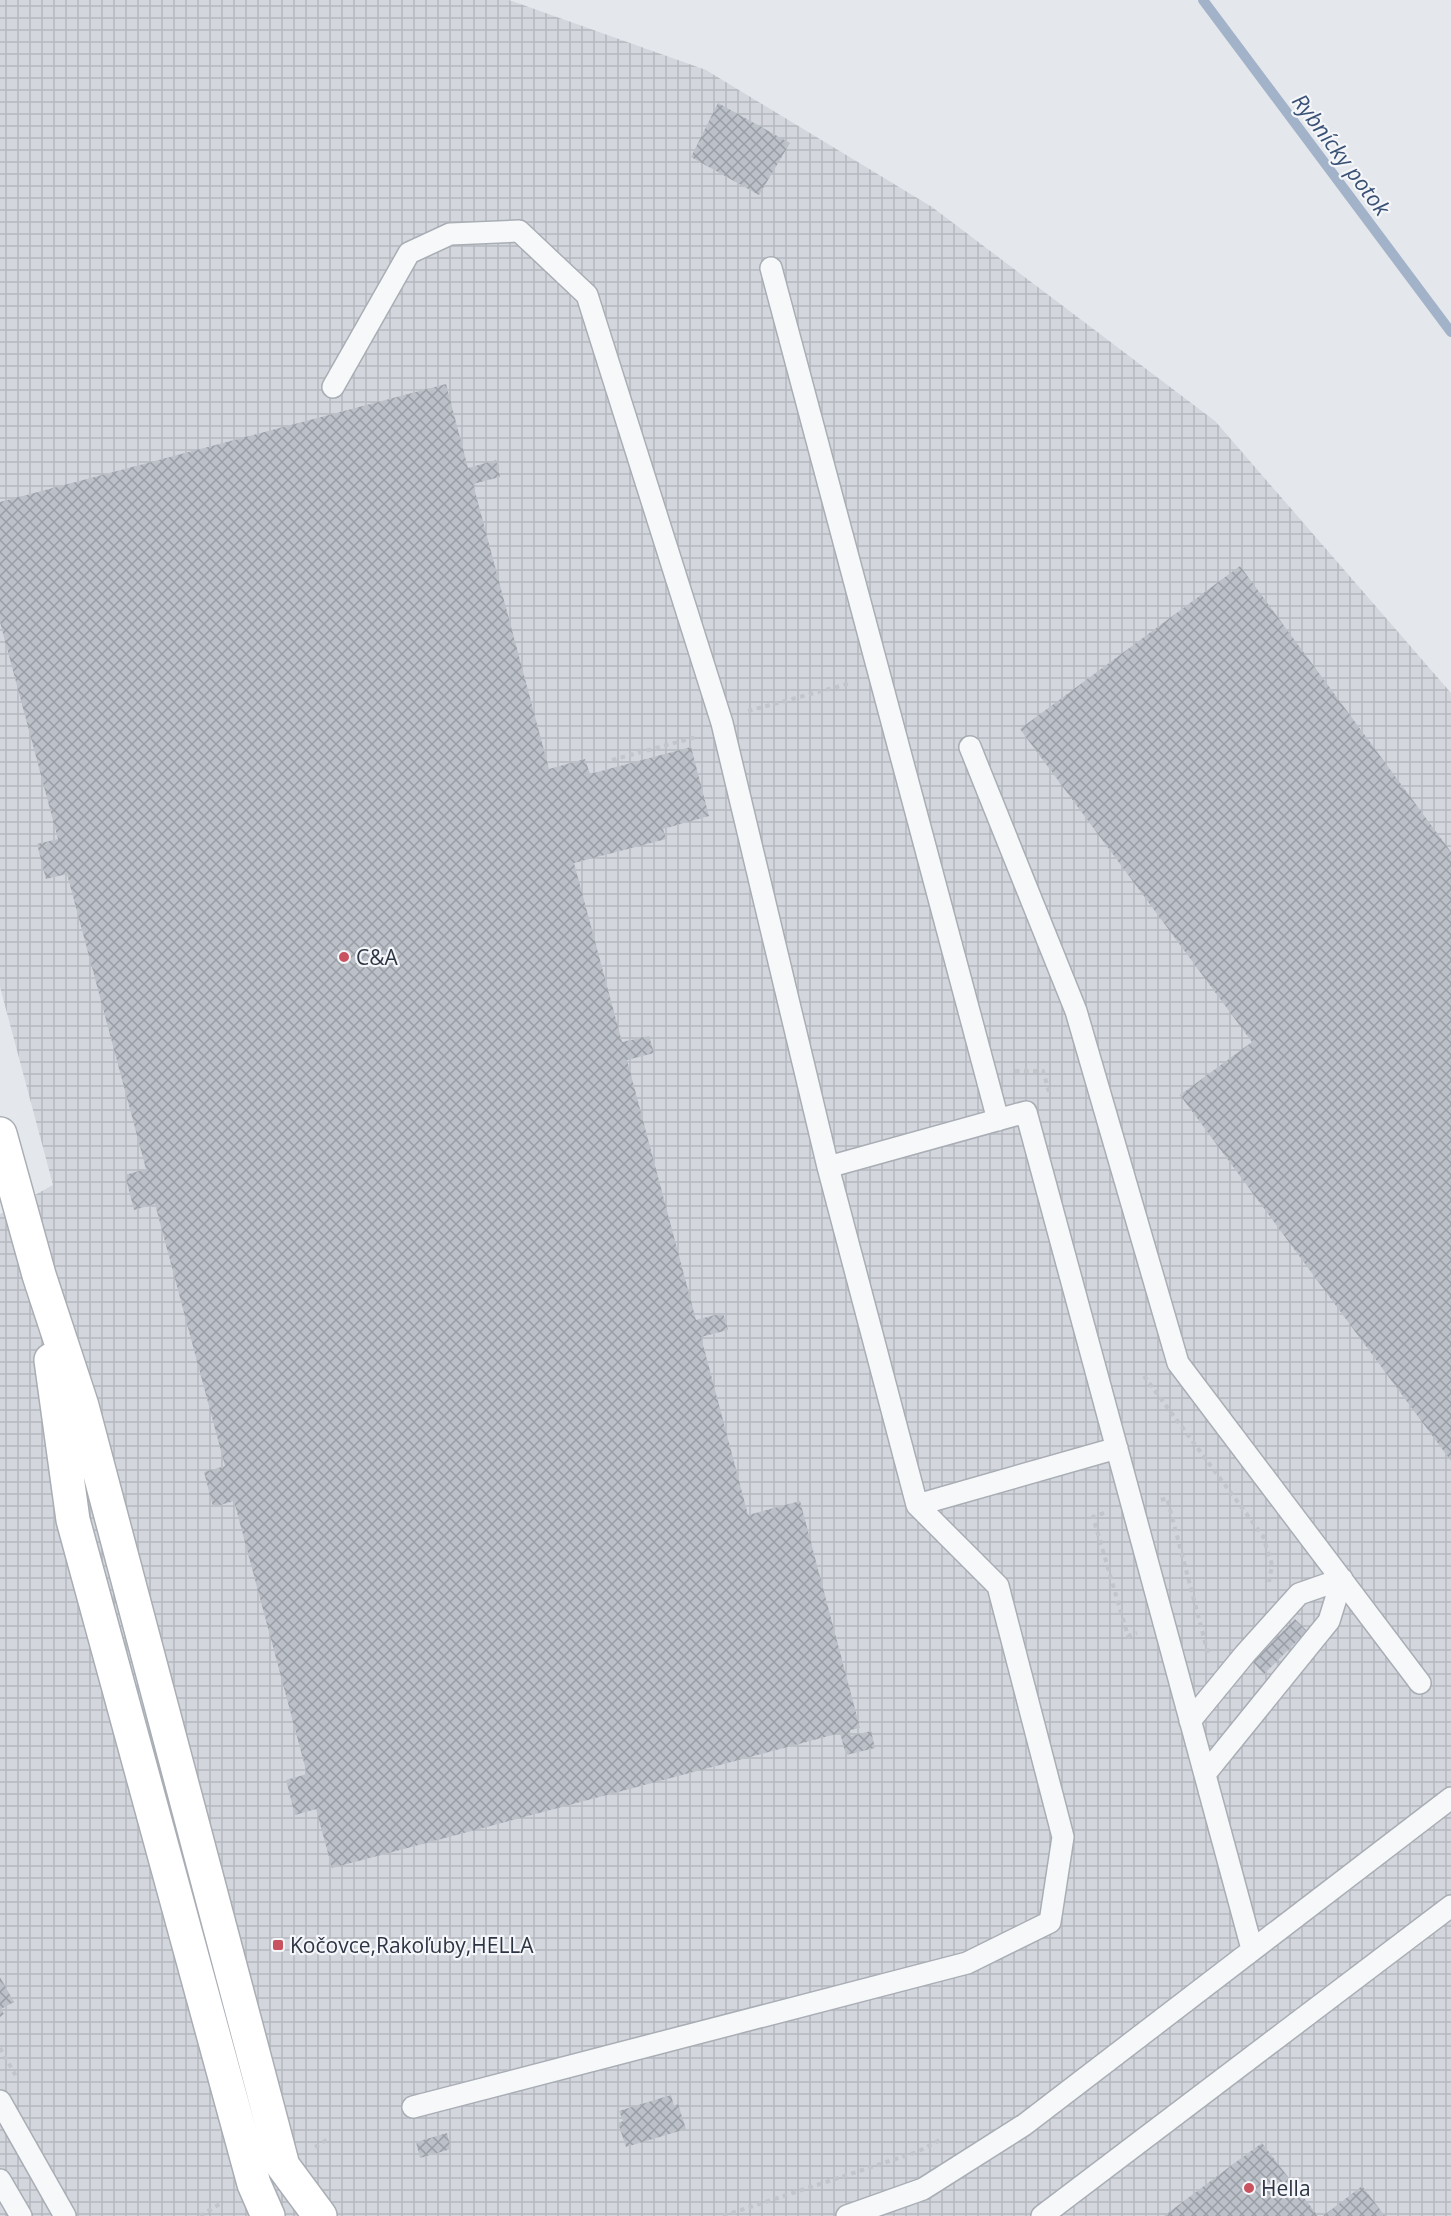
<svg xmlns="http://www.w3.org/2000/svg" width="1451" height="2216" font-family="'Open Sans',sans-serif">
  <defs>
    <pattern id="industrial-grid" width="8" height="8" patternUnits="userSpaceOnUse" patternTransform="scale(1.5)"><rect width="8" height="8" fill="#d3d6dd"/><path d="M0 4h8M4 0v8" fill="none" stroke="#b5b8bf"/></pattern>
    <pattern id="building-cross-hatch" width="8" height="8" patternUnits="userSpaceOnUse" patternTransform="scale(1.5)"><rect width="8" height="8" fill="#bcc0c8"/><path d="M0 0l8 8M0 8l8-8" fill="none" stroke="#999da4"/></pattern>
  </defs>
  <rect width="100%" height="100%" fill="#e4e7eb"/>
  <path fill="url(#industrial-grid)" d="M0 0H509L706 70 932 207 1215 421 1451 693V2216H0V1214L53 1185 0 987Z"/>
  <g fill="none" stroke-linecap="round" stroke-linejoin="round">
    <path stroke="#a2b3c9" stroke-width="10" d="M1203 0 1451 332"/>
  </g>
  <path fill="url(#building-cross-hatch)" d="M718 103 790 143 759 195 691 157Z
    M446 384 468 468 496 460 500 477 473 484 549 769 585 759 590 774 691 747 709 816 663 829 666 839 574 863 622 1042 649 1036 654 1053 627 1060 696 1320 723 1313 728 1330 701 1337 748 1515 800 1501 860 1728 850 1730 851 1736 871 1731 875 1748 846 1755 840 1733 332 1868 316 1809 295 1815 286 1780 307 1774 234 1501 213 1507 204 1472 225 1466 155 1204 134 1210 125 1175 146 1169 67 874 46 879 37 844 58 839 0 622V502Z
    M1240 566 1451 852V1461L1180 1095 1252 1042 1020 729Z
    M1295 1619 1307 1631 1264 1674 1253 1662Z
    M0 1977 14 2002 1 2009 4 2014 0 2017Z
    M671 2095 674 2106 678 2104 686 2129 626 2147 618 2123 623 2121 619 2111Z
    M447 2133 451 2149 420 2158 416 2142Z
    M1262 2143 1318 2216H1164L1240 2159Z
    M1362 2186 1385 2216H1323Z"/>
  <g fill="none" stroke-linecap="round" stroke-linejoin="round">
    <g stroke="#a9aeb5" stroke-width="24">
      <path id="lane" d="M771 268 998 1120
        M333 387 409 253 450 234 519 231 587 295 722 723 828 1167 1026 1112 1252 1949
        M970 747 1076 1011 1178 1363 1420 1683
        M917 1505 1117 1448
        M1190 1721 1245 1654 1299 1594 1342 1579
        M1205 1774 1329 1621 1342 1579
        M0 2101 65 2216
        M413 2107 967 1963 1050 1922 1063 1837 998 1586 917 1505 828 1167
        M0 2180 21 2216
        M847 2216 923 2189 1024 2125 1451 1798
        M1042 2216 1451 1906"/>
    </g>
    <g stroke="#a9aeb5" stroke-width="36">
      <path id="secondary" d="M0 1134 39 1275 82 1406 283 2166 320 2216
        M51 1360 73 1520 254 2184 268 2216"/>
    </g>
    <path stroke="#c2c5ca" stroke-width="4" stroke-dasharray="4.5 4.5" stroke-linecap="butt" d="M748 711 851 683
      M612 760 696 737
      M1015 1071H1043L1050 1095
      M1144 1376 1263 1536 1272 1565 1269 1582
      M1161 1500 1167 1498 1208 1653
      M1104 1513 1093 1517 1128 1636 1137 1633
      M0 2048 16 2076
      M315 2147 330 2138
      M200 2216 223 2202
      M723 2216 917 2152 940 2140"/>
    <use href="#lane" stroke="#f7f8fa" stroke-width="21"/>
    <use href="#secondary" stroke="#fff" stroke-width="33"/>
  </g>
  <g fill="#c85260" stroke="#f4f6f9" stroke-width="2">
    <circle cx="344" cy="957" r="6"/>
    <rect x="272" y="1939" width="12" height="12" rx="3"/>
    <circle cx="1249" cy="2188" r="6"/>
  </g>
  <g text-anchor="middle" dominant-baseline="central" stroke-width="4.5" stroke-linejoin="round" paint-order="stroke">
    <g font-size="21" fill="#2d3443" stroke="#f4f6f9" text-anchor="start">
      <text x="356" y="957">C&amp;A</text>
      <text x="290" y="1945">Kočovce,Rakoľuby,HELLA</text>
      <text x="1261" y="2188">Hella</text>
    </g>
    <g font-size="22" font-style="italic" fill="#395175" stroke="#f4f6f9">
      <text transform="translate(1342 154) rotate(53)">Rybnícky potok</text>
    </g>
  </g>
</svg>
